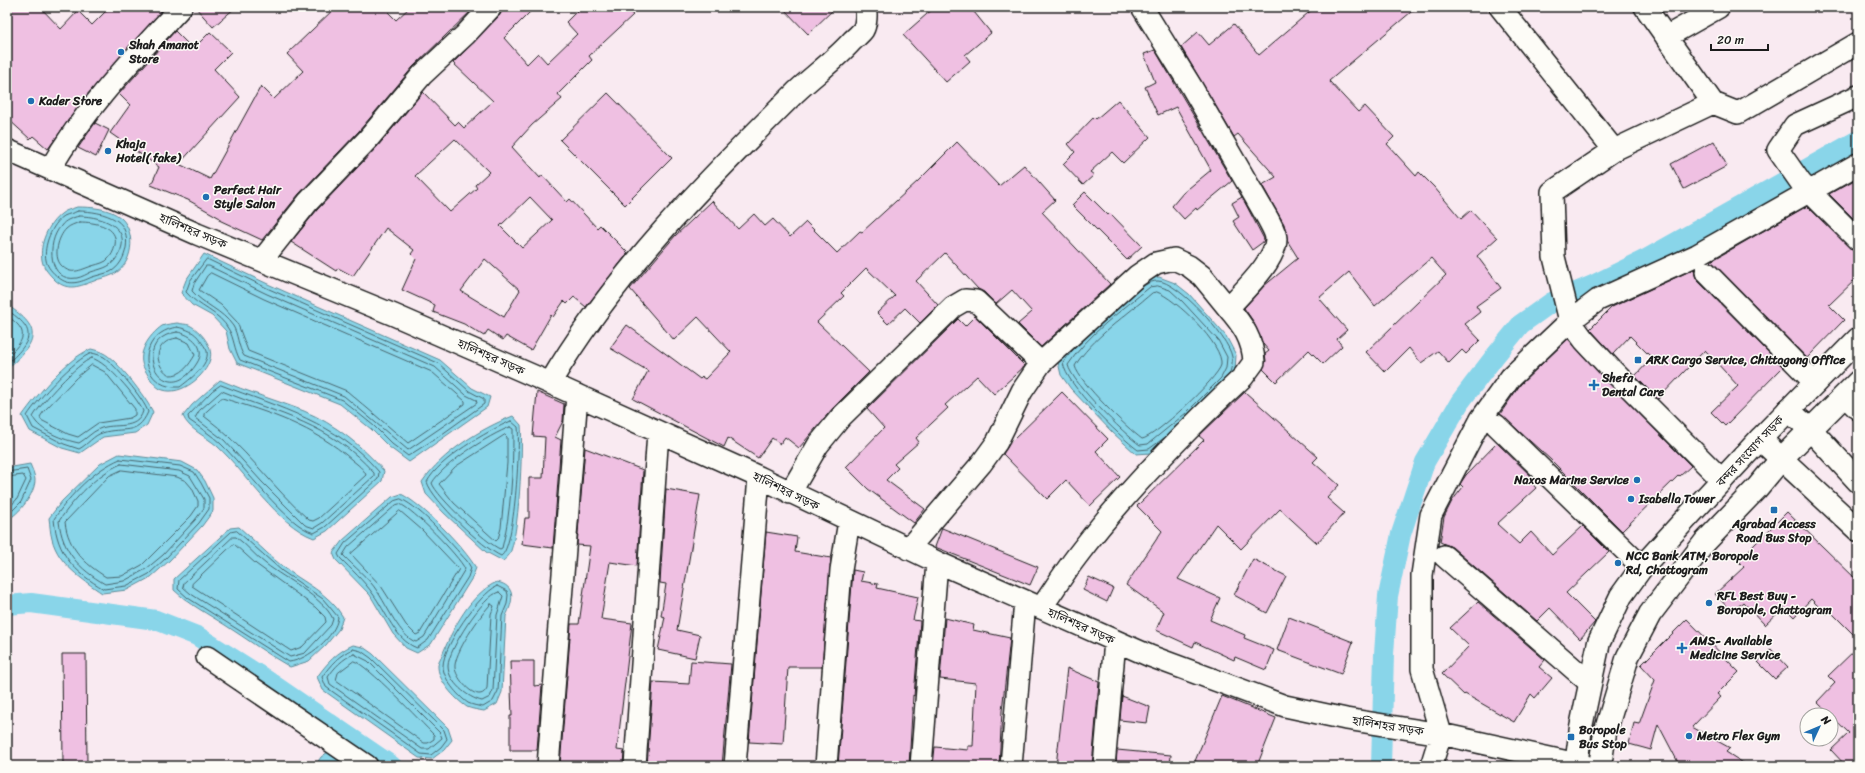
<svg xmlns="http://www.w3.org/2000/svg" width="1865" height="773" font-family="Sriracha,'Noto Sans Bengali',sans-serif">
  <rect width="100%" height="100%" fill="#f9eaf1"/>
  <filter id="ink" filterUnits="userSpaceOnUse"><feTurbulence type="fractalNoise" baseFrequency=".025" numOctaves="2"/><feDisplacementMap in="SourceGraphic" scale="8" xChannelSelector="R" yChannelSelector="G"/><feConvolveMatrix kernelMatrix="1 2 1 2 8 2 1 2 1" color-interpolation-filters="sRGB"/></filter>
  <g filter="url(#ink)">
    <path fill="#89d5e9" stroke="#5d8b97" d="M77 207C91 207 110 208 121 218 137 233 133 266 112 275 106 278 100 278 94 281 80 286 68 292 55 280 50 275 43 268 42 260 39 244 48 224 61 214 65 210 72 209 77 207Z
      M204 254 270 285 440 360 472 388 490 397 487 407 409 462 389 447 371 429 340 404 237 363 230 349 226 331 212 316 192 305 181 293 186 280Z
      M1159 277 1175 283 1189 294 1226 336 1236 355 1235 371 1170 439 1151 453 1136 454 1112 432 1071 389 1061 375 1058 362 1069 348 1146 279Z
      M7 305C44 329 37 342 7 369Z
      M177 323C181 324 186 324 189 325 200 330 214 347 210 359 206 376 181 396 163 390 155 388 149 377 145 370 135 355 149 335 162 326 166 324 172 324 177 323Z
      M91 349C95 350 100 351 103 353 117 359 146 398 153 412L147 425 135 433 103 437 80 453 62 448 30 431 22 416C38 394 66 359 91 349Z
      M220 380C247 392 276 400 304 411 335 424 362 446 384 471L382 481 327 531 314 538C276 524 247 473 217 446 207 437 188 429 183 416L192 405Z
      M513 416 521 425C523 446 519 539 509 555 508 557 505 559 503 561L486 552 444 513 426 494 422 482C443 452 480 429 513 416Z
      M119 454 182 462 197 470 205 481 213 498V511L202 526 169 561 151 577 127 590 102 593C83 580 58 564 52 539 50 532 50 525 49 518L62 501 100 464Z
      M30 464C32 469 35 475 35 480 35 494 19 514 7 520V468Z
      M401 494C422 504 464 547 476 568L472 578 431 644 417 653 406 648 393 634 370 595 336 560 333 553 342 541 392 497Z
      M239 527C254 540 267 554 282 566 304 583 329 593 343 617L339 629 326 645 309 661 290 667C267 654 247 639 225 625 208 614 190 605 174 590V579L230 528Z
      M497 582C517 586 513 602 506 616L502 692 497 704 484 711C479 710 471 709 467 707 455 699 437 680 438 665 439 661 442 657 443 653 453 628 471 593 497 582Z
      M353 645 363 647 373 654 448 728 452 740 444 750 432 759 419 758 323 690 317 677C327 663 337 652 353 645Z
      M328 752 349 766H315L321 757Z"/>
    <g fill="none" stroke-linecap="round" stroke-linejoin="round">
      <path stroke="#48666e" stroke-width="1" d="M78 211C91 211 105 213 116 220 134 231 127 264 110 272 104 274 98 275 92 277 81 282 69 287 58 277 53 273 47 267 46 260 43 246 52 224 64 216 68 214 74 213 78 211Z
        M79 216C105 216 137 230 115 260 109 268 100 269 91 272 87 274 82 277 77 278 48 283 46 242 61 226 65 220 72 218 79 216Z
        M80 222C94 222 119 226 115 245 114 251 111 257 106 261 101 264 94 265 89 267 78 271 70 275 61 265 53 256 58 237 66 229 70 225 75 224 80 222Z
        M207 259 269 289 438 363 469 391 484 399V404L438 437 408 456 392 444 374 426 342 400 240 360C234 349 234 338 229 330 220 312 198 307 186 292L190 281Z
        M206 266H209L267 294 435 367 466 395 476 400 477 403 408 450 344 396 244 356C238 347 238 334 233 326 222 310 204 305 192 291L194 284Z
        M211 273 264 299 432 372 465 401V404L408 443 347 391 248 351 237 322 221 305 199 290 207 276Z
        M1158 286 1170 290 1182 301 1218 340 1227 357 1226 368 1221 378 1186 413 1148 444 1140 445C1123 433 1072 383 1068 365 1088 334 1122 310 1150 287Z
        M1136 292C1143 287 1148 281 1158 281 1177 281 1229 337 1232 357 1233 362 1231 370 1229 375
        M1157 292C1175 298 1224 345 1221 365 1218 378 1154 438 1142 439 1127 428 1079 382 1075 366 1090 340 1129 313 1152 293Z
        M7 310C39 331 31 341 7 364
        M7 316C30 331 25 340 7 357
        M177 327C187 329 195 332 200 340 202 343 206 348 207 351 210 365 189 380 180 387 139 390 134 334 177 327Z
        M177 332C192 334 207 348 197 363 165 415 125 340 177 332Z
        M177 338 189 343 195 355C189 365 182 376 169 375 152 363 155 341 177 338Z
        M1074 348 1063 363C1066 385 1119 436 1138 450L1149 449 1164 438
        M92 353C96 354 100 355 104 357 115 365 144 399 148 412 137 437 123 426 102 433 94 435 87 445 79 449L64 444 33 428 27 416C37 400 75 358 92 353Z
        M92 358C108 363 136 396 143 411 137 432 114 422 99 429 92 432 86 439 79 443 64 440 39 431 33 417 41 403 77 363 92 358Z
        M92 365 105 372 135 409V415L130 418 98 423 78 437 68 434 41 420 40 417 44 411 76 378Z
        M221 385C280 408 337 422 379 472L378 479 325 527 314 533C286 525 244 466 221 444 212 435 200 428 189 420L188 416 212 391Z
        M222 391C280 415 330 423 374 473V476L322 523 314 528 305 525 262 482 224 440 195 418 199 411Z
        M222 398C268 412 315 427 352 460 357 464 364 469 366 475L319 518 313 521 309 520C272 487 244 445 204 416V414Z
        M511 421 518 427C520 446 515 548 501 556 483 548 433 501 427 482 439 459 487 431 511 421Z
        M510 427 513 429V433C513 469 511 514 502 548L500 549C487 544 436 496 432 483 443 464 489 435 510 427Z
        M505 435 507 437V463L501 528 498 539 496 541 454 503 439 484 455 467Z
        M120 459 180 466 194 472 201 483 209 498V509L199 523 166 558 149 574 126 586 104 589C74 572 57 554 54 519 70 495 94 470 120 459Z
        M121 464 179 471 190 476 204 499V508L195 520 163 555 146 569 124 581 105 584C79 569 62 551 59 521 74 499 97 474 121 464Z
        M122 470 177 477 186 481 192 488 198 501V506L191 516 142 565 122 576 106 577C85 564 68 548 65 522L109 476Z
        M7 472 27 469 31 480 21 502 7 516
        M7 477 23 475 26 480 17 499 7 510
        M401 499C423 509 450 543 467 561L471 568 468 577 428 640 417 648C395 640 386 611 373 594 364 581 351 569 340 558L338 554 345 543 394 501Z
        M400 504C413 509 459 556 465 569L424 637 416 642C400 637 387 605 377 591 368 577 354 567 343 555L348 547 396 505Z
        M400 511 422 530 459 569 420 633 416 635 406 625 381 586 351 554Z
        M237 531 282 571 323 599 338 617C336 636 308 660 289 662L188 598 178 589 179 580 231 532Z
        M233 537H236C247 545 255 556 266 564 285 579 323 597 333 619L331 625 305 653 290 657 191 594 183 587 184 583Z
        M234 544 256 564 315 607 325 617 326 622 302 647 291 651 192 586V584Z
        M497 586 507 591 508 595 507 604 502 616 498 691 493 701 483 707C478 706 472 705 468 703 458 696 443 679 443 666 443 646 479 594 497 586Z
        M499 592 503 596 497 615 493 690 490 697 482 701C468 698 448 682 448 666 448 650 483 595 499 592Z
        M491 604 494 606 491 614 487 688C479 706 456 679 455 668 453 654 481 614 491 604Z
        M353 649 361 651 371 658 444 730 447 739 441 747 431 755 421 754 326 687 322 677C330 665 340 654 353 649Z
        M354 654 368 661 440 733 442 738 429 749H422L330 684 328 677C334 668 343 658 354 654Z
        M354 661C367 664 421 722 434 735V739L428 743H424L336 680 338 673Z"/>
      <path stroke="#89d5e9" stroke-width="20" d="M7 605 31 603 156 620 197 636 262 677 392 766
        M1381 766 1384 654 1388 596 1401 534 1425 462 1460 402 1495 356 1521 324 1552 302 1593 285 1648 258 1858 140"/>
    </g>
    <path fill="#efc0e2" stroke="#1c1c1c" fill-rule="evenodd" d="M7 7H40L61 29 78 11 92 25 110 7H165L85 97 48 149 33 136 30 139 7 118Z
      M195 7H236L213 27Z
      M336 7H383L396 20 410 7H475L413 67 359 131 299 194 262 240 219 220 220 218 188 200 151 185 159 167 110 133 130 105 119 94 175 31 193 49 210 32 231 52 214 69 240 97 179 164 210 179 261 86 274 99 303 71 287 54Z
      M503 7H535L504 38 527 64 538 53 547 63 577 34 566 22 581 7H624L633 15 589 56 592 60 558 94 562 99 532 125 512 147 540 178 542 175 567 202 570 199 597 228 600 225 628 253 586 307 574 297 567 304 564 301 553 317 551 315 531 350 506 336 503 340 488 330 484 336 464 324 433 312 435 305 402 290 416 259 411 254 414 250 386 228 353 276 338 268 336 271 291 242 317 210 377 147 423 92 455 125 458 122 464 128 493 101 453 63 500 15ZM455 139 489 172 475 185 477 188 450 212 415 176ZM530 197 552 220 522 248 500 226ZM485 259 520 290 504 317 461 291Z
      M782 7H836L808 34Z
      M935 7H970L991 33 965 55 970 61 946 82 903 35Z
      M1315 7H1417L1329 81 1358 112 1365 106 1394 137 1387 144 1416 176 1419 172 1434 187 1461 219 1471 210 1497 238 1477 256 1501 288 1476 306 1480 312 1465 324 1480 340 1466 354 1462 350 1449 363 1438 351 1421 363 1409 348 1385 372 1366 352 1446 275 1431 258 1375 306 1349 272 1319 298 1347 330 1337 339 1342 346 1323 364 1309 350 1276 382 1263 369 1266 361 1265 354 1269 351 1263 344 1253 321 1244 308 1264 286 1298 258 1288 242 1284 224 1262 185 1276 177 1238 134 1234 137 1181 47 1198 32 1209 45 1234 24 1259 55Z
      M1155 50 1232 181 1197 210 1196 208 1184 219 1172 206 1183 193 1211 170 1176 107 1158 115 1145 87 1155 82 1144 54Z
      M608 93 672 158 625 205 560 140Z
      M1118 100 1150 137 1123 163 1112 152 1090 172 1094 175 1083 185 1063 164 1075 152 1068 144 1094 117 1096 119Z
      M95 123 109 130 96 157 78 148Z
      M1714 141 1727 166 1684 189 1671 164Z
      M957 142 999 186 1024 165 1055 200 1042 212 1110 284 1041 347 1018 324 1032 312 1012 290 996 304 984 292 978 289 945 253 916 281 938 305 920 323 905 308 888 324 877 313 895 296 866 268 841 293 844 296 817 322 869 372 833 408 799 448 785 437 780 444 772 438 758 458 728 438 724 447 633 399 648 371 610 348 627 325 700 379 702 377 705 379 731 352 698 317 674 340 630 289 675 236 712 201 738 229 754 214 765 226 773 219 790 237 806 222 837 253 860 231 862 232 918 181Z
      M1858 178V223L1829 194Z
      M1085 192 1108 215 1110 213 1142 246 1127 260 1072 205Z
      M1242 197 1264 239 1263 242 1252 250 1233 221 1239 217 1232 203Z
      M1807 206 1850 248 1858 254V277L1829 305 1844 320 1807 358 1711 261Z
      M1694 269 1695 275 1697 280 1783 367 1725 426 1711 412 1738 386 1705 350 1658 399 1635 376 1652 358 1630 336 1613 354 1590 329 1612 307Z
      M975 316 1025 366 994 394 977 376 945 405 948 408 916 438 919 442 894 464 898 468 886 480 925 509 914 523 868 489 846 467 884 428 867 409 958 319 965 326Z
      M1568 339 1603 377 1691 466 1680 476 1679 475 1622 531 1551 460 1500 414 1520 385Z
      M537 392 564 404 563 421 555 437 561 440 553 548 522 544 525 518H529V478H543L545 437 533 436Z
      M1062 392 1108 439 1096 451 1120 477 1090 506 1066 480 1047 499 1003 454 1010 443Z
      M1245 392 1318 457 1313 462 1339 485 1327 498 1344 513 1317 543 1280 509 1241 549 1216 524 1178 579 1220 598 1210 620 1245 635 1244 638 1274 650 1266 670 1235 657 1234 660 1195 642 1193 647 1156 630 1164 612 1126 585 1162 531 1137 506 1204 440 1199 436Z
      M1497 443 1533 478 1530 481 1536 488 1497 524 1519 544 1531 532 1552 555 1583 526 1609 552 1566 593 1595 622 1580 639 1550 608 1537 621 1452 547 1440 542 1444 517 1452 501 1463 487 1460 484 1466 475Z
      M585 448 643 470 637 566 610 562 601 619 632 623 617 750 624 751 623 766H560L571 624H579L590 546 577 545Z
      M666 489 700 495 677 630 700 635 695 658 658 650 665 617 661 616 666 584 660 583Z
      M1787 512 1858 581V639L1830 611 1826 614 1811 599 1794 617 1784 607 1765 625 1743 602 1732 612 1715 594 1744 567 1738 561Z
      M942 528 1038 567 1030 585 935 547Z
      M766 532 797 537 795 552 831 558 822 667H788L783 744 749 742Z
      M1253 559 1286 576 1267 613 1234 595Z
      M853 570 863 572 861 581 878 584 877 588 918 597 913 620 920 621 914 696 913 695 909 766H838Z
      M1089 577 1113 588 1107 602 1083 590Z
      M1478 602 1545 660 1539 667 1552 678 1535 698 1531 694 1514 722 1465 694 1464 695 1442 674 1469 646 1450 628Z
      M1289 617 1353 642 1341 674 1277 650Z
      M945 618 974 625 973 630 1010 638 1002 711 999 766H933L935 747 968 750V746H973L976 683 940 679Z
      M1687 619 1739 672 1717 694 1721 697 1692 727 1730 748 1726 752 1748 766H1680L1658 724 1651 750 1629 744 1634 723 1639 724 1655 680 1641 665Z
      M1858 647V766H1846L1831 750 1849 733 1817 702 1835 683 1828 676Z
      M1771 649 1788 667 1775 679 1758 662Z
      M62 654H86L87 766H63Z
      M510 661H534V686L542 685 537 750H510V716H512Z
      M691 661 731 664 722 766H647L653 682 689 684Z
      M1067 668 1099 682 1092 766H1056Z
      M1122 696 1150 707 1147 723 1120 720Z
      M1222 696 1276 718 1257 766H1207L1195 761Z
      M1117 750 1171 755 1170 766H1116Z"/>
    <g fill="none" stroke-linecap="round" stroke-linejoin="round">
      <g stroke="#1c1c1c" stroke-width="24">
        <path id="minor" d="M1500 7 1614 150 1552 192 1554 257 1570 321 1584 340 1611 369 1722 480
          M1666 37 1719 7
          M1858 96 1795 125 1778 150 1801 183 1858 240
          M1713 103 1738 113 1858 43
          M7 150 197 234 394 315 550 383 759 477 937 562 1150 656 1285 706 1346 719 1441 734 1586 766
          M1614 150 1713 103 1645 7
          M50 169C86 107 133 59 181 7
          M262 260 308 202 368 139 422 75 465 35 491 7
          M1706 272 1815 383
          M550 383C613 275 707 180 796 92 814 75 835 60 852 41 855 38 860 34 863 30 866 25 867 13 865 7
          M1845 396 1858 409
          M1496 425 1642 567
          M790 493 818 445 841 417 953 307 965 300 976 301 1041 363
          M908 549 981 464 997 442 1022 391 1041 363 1137 276 1156 263 1174 259 1189 266 1202 276 1228 308
          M1444 556 1590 683
          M1041 608C1053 591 1064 573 1077 556 1126 491 1184 432 1243 377L1254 362C1253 340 1243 325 1228 308 1243 291 1276 261 1276 239 1276 233 1271 225 1268 219L1191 86 1142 7
          M207 657 367 766
          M548 766 577 395
          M635 766 658 432
          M735 766 759 477
          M826 766 841 570 849 521
          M921 766 937 562
          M1011 766 1025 601
          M1104 766 1115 641
          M1431 766 1441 734 1422 669V575L1431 515 1481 419 1511 377 1570 321 1598 300 1697 255 1858 164"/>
      </g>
      <g stroke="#1c1c1c" stroke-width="25">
        <path id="major" d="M1788 410 1811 430 1858 481
          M1760 439 1858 530"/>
      </g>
      <g stroke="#1c1c1c" stroke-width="25">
        <path id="highway" d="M1576 766 1581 727 1599 642 1621 596 1642 567 1683 522 1760 439 1858 339
          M1600 766 1605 733 1628 656 1650 614 1705 542 1757 488 1782 458 1858 382"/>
      </g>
      <use href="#minor" stroke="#fdfcf7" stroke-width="21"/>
      <use href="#major" stroke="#fdfcf7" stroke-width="22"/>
      <use href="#highway" stroke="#fdfcf7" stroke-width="22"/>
    </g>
  </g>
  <g fill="#1f6fb2" stroke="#fdfcf7" stroke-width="1.5">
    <circle cx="121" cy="52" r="4"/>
    <circle cx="31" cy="101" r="4"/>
    <circle cx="108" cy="151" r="4"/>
    <circle cx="206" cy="197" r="4"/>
    <rect x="1634" y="356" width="8" height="8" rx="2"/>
    <path d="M1592 379h4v4h4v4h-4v4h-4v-4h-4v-4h4z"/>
    <circle cx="1637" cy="480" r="4"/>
    <circle cx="1631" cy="499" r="4"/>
    <rect x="1770" y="506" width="8" height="8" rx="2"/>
    <circle cx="1618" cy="563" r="4"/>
    <circle cx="1709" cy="603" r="4"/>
    <path d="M1680 642h4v4h4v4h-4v4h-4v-4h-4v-4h4z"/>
    <circle cx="1689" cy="736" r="4"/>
    <rect x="1567" y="733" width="8" height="8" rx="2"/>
  </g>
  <g text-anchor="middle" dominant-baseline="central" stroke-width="3" stroke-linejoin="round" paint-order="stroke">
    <g font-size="12" font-weight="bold" fill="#1c1c1c" stroke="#fdfcf7" text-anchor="start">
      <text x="129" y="45">Shah Amanot<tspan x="129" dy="14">Store</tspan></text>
      <text x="39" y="101">Kader Store</text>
      <text x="116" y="144">Khaja<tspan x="116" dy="14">Hotel( fake)</tspan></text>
      <text x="214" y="190">Perfect Hair<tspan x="214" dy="14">Style Salon</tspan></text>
      <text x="1646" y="360">ARK Cargo Service, Chittagong Office</text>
      <text x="1602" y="378">Shefa<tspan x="1602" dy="14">Dental Care</tspan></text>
      <text x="1629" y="480" text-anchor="end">Naxos Marine Service</text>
      <text x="1639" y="499">Isabella Tower</text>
      <text x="1774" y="524" text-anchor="middle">Agrabad Access<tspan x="1774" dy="14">Road Bus Stop</tspan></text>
      <text x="1626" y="556">NCC Bank ATM, Boropole<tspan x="1626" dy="14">Rd, Chattogram</tspan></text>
      <text x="1717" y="596">RFL Best Buy -<tspan x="1717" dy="14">Boropole, Chattogram</tspan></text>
      <text x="1690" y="641">AMS- Available<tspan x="1690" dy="14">Medicine Service</tspan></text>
      <text x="1579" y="730">Boropole<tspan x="1579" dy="14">Bus Stop</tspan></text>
      <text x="1697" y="736">Metro Flex Gym</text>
    </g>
    <g font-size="12" fill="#1c1c1c" stroke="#fdfcf7">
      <text transform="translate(193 231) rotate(23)">হালিশহর সড়ক</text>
      <text transform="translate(491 357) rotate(24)">হালিশহর সড়ক</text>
      <text transform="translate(1750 451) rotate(-47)">বন্দর সংযোগ সড়ক</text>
      <text transform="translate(786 491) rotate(26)">হালিশহর সড়ক</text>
      <text transform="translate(1081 626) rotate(24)">হালিশহর সড়ক</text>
      <text transform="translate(1388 726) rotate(9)">হালিশহর সড়ক</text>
    </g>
  </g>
  <rect width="1865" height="773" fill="none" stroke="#fdfcf7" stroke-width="24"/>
  <rect x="12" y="12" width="1841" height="749" fill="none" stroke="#1c1c1c" stroke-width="1.5" filter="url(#ink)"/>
  <g transform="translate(1819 727) rotate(46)"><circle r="19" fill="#fdfcf7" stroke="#a3a29f"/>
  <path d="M0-3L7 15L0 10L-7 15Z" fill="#1f6fb2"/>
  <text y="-6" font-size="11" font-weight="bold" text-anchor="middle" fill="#1c1c1c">N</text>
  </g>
  <path d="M1711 44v6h57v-6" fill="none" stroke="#1c1c1c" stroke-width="2"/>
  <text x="1717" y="44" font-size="12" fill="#1c1c1c" stroke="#fdfcf7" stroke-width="3" paint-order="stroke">20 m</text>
</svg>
